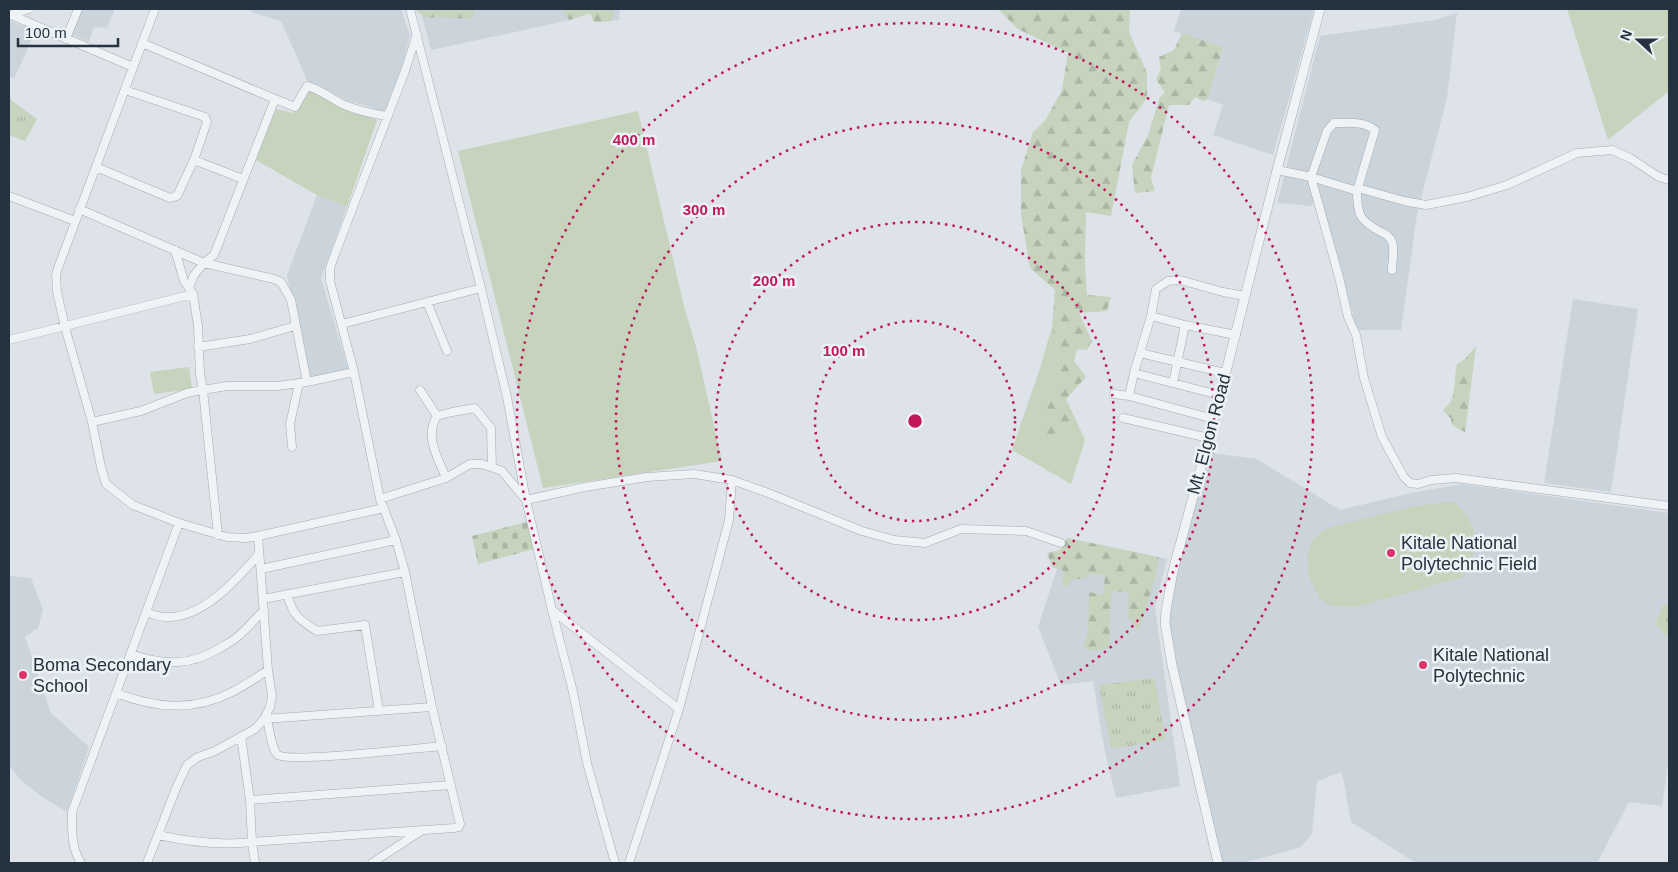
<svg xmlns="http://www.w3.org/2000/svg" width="1678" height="872" font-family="Helvetica,sans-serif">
  <defs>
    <pattern id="forest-firs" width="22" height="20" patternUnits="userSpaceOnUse" patternTransform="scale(1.25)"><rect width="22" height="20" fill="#c6d3bd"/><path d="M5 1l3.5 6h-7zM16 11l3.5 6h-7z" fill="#aab6a4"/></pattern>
    <pattern id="cemetery-stones" width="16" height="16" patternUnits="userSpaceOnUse" patternTransform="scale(1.25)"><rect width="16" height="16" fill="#c6d3bd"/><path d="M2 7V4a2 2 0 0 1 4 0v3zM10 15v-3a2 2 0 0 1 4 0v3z" fill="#aab6a4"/></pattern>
    <pattern id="park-tufts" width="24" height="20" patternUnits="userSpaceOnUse" patternTransform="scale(1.25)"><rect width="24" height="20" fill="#c6d3bd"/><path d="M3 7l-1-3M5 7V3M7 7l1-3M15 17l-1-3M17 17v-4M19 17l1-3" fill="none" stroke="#aab6a4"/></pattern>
  </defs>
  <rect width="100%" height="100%" fill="#dde3e8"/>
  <path fill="#cbd3db" d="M81 9H115L107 28 94 27 89 42 71 34Z
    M249 9H401L410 35 401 71 386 112 346 100 308 82 281 21 254 13Z
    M420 9H620L619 20 594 22 590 13 570 20 431 50Z
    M1181 9H1314L1273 155 1213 135 1223 105 1208 99 1223 47 1174 31Z
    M1457 13 1447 98 1417 214 1401 330H1357L1318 189 1312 206 1277 203 1320 36 1435 20Z
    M9 20 35 32 14 79 9 76Z
    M317 195 347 207 321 278 348 369 309 378 287 275Z
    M1573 299 1638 309 1611 492 1544 483Z
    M1211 453 1257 459 1340 510 1411 493 1462 484 1669 513V605H1662L1655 624 1669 638V756L1662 806 1629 802 1597 863H1416L1351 822 1342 772 1317 781 1312 834 1301 847 1243 863H1223L1182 692 1168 616 1180 559Z
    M1067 538 1167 559 1155 607 1180 786 1116 798 1104 747 1093 681 1061 685 1038 627Z
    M9 576 31 578 43 610 38 628 25 637 51 713 89 747 67 812 41 796 24 783 9 766Z"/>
  <path fill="#c6d3bd" d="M1567 9H1669V91L1608 140Z
    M310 89 377 120 347 207 317 195 256 160 276 109 293 113Z
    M638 111 684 306 696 347 722 461 543 488 458 151Z
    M1052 327 1061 367 1049 454 1075 418 1085 440 1071 484 1012 450 1040 368Z
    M189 367 192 389 154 394 150 372Z
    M1452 501C1467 510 1480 534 1474 551 1472 560 1467 569 1463 577L1356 607 1332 606 1320 599 1308 574 1307 556 1311 543 1322 531 1332 527 1411 507Z"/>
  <path fill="url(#forest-firs)" d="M417 9H474L472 19 439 17 427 18 417 12Z
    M564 9H614L612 21 594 22 590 13 570 20 564 14Z
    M998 9H1130L1129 32 1147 73V98L1129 122 1111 216 1086 212 1085 268 1087 295 1111 297 1107 311 1079 313 1092 341 1087 350 1077 349 1074 361 1086 377 1066 399 1075 418 1049 454 1041 409 1057 393 1061 367 1052 327 1055 290 1030 268 1021 214V170L1033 132 1045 121 1062 90 1068 53 1018 29Z
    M1182 33 1223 47 1208 99 1203 101 1195 97 1189 105H1169L1151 178 1155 191 1135 193 1132 165 1148 135 1160 97 1165 93 1156 79 1161 69 1159 57 1174 50Z
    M1476 346 1465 432 1457 428 1451 424V419L1443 410C1446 407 1449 404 1451 401 1456 389 1454 376 1457 364L1465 359Z
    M1067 538 1159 557 1156 576 1139 631 1128 617 1129 592 1112 591C1109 610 1110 629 1109 648L1093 651 1083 648 1088 631 1089 592 1103 595 1105 575 1089 574 1086 578 1072 580 1068 586H1062L1064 571 1052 567 1047 553 1060 550Z
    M1662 605H1669V638L1655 624Z"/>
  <path fill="url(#cemetery-stones)" d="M527 522 534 549 478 564 472 536Z"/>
  <path fill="url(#park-tufts)" d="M9 97 12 101 37 119 25 141 9 135Z
    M1154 678 1166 740 1111 749 1099 685Z"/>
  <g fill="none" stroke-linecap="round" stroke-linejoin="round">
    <g stroke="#a2abb2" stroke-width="9">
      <path id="minor" d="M155 9 58 268 56 275 57 292 65 327 92 422 101 467 106 484 133 505 179 523 227 537 246 538 258 536 384 508
        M410 9 481 288 507 397 526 500 552 610 573 692 587 763 615 863
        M9 14 133 67
        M10 15 29 9
        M66 39 78 9
        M275 99 295 107 307 86C320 89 330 98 342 104 356 110 373 114 387 116
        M194 160 243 179
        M96 167 170 198 177 196 194 160 207 122 205 117 125 90
        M1277 170 1311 177 1357 191C1357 215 1360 221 1381 232 1386 234 1390 237 1392 242 1395 250 1392 261 1392 270
        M1358 188 1404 201 1426 205 1467 197 1507 185 1577 153 1612 150 1630 158 1659 177 1669 180
        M1357 191 1375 130C1364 121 1348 123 1334 123L1327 131 1311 177 1339 277 1348 317 1356 335 1364 378 1382 437 1404 477 1410 483 1418 484 1431 480 1456 478 1669 506
        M9 196 75 221
        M79 209 204 263 214 255 275 99 142 43
        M189 288 194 275 204 263 274 279 281 282 291 300 307 382
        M427 302 447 351
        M1151 316 1185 325 1236 335
        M342 324 481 288
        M9 340 193 294
        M198 347 250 339 295 326
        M1140 353 1225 373
        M1173 383 1185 325
        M420 390 437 416
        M1114 394 1129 396 1214 419
        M1219 395 1134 373 1151 316 1156 289 1168 281 1180 280 1223 292 1245 296
        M1129 396 1134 373
        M1123 418 1209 438
        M92 422 141 411 187 393 203 390 200 374 198 326 193 294 184 281 175 250
        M292 447 290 424 299 383
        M446 478C438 457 424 437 437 416L452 412 475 408 491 428 492 467
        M380 499 446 478 470 464H482L502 471 526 500 585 487 647 477 694 474 732 480 768 493 862 531 894 540 925 543 961 529 1026 531 1061 543
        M218 535 203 390 227 386H277L307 382 354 372
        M261 569 396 540
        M287 594C294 617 297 618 317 631L365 625 379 711
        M263 599 405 572
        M552 610 679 709 629 863
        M147 613C153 614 160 617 166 617 203 619 237 579 259 554
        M130 654C164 665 189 667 220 648 225 645 231 642 236 638 246 630 255 619 264 610
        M116 693C155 708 193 712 232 692 244 686 256 678 268 670
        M679 709 729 520 732 480
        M264 719 432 707
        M267 719C269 727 272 751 278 755 290 763 419 748 442 746
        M241 737 250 800 252 842 454 828 459 827 460 824 432 707 405 572 396 540 380 499 354 372 330 281V268L335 254 405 71 417 34
        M250 800 451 785
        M158 835C190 842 220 846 252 842L255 863
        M81 863C71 847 72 831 72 812L179 523
        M147 863 177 786 187 765 198 757 215 751 255 729 264 719 270 707 272 696 268 670 258 536
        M372 863 421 831"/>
    </g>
    <g stroke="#a2abb2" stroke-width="10">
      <path id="tertiary" d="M1218 863 1172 665 1165 623 1166 611 1173 571 1214 419 1277 170 1320 9"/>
    </g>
    <use href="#minor" stroke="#f0f3f6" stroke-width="8"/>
    <use href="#tertiary" stroke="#f0f3f6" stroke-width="9"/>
  </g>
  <g fill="none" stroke="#c2185b" stroke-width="2.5" stroke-dasharray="2.5 5">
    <circle cx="915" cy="421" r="100"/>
    <circle cx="915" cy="421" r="199"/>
    <circle cx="915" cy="421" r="299"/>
    <circle cx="915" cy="421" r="398"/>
  </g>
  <g fill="#db3468" stroke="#ecf2f6" stroke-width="2">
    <circle cx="1391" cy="553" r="5"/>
    <circle cx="1423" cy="665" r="5"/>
    <circle cx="23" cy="675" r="5"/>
  </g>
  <g text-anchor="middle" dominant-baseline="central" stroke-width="5" stroke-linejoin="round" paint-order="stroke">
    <g font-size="18" fill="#253340" stroke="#ecf2f6">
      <text transform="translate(1209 434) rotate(-75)">Mt. Elgon Road</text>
    </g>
    <g font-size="18" fill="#253340" stroke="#ecf2f6" text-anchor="start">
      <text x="1401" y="543">Kitale National<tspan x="1401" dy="21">Polytechnic Field</tspan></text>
      <text x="1433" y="655">Kitale National<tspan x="1433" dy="21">Polytechnic</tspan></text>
      <text x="33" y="665">Boma Secondary<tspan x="33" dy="21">School</tspan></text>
    </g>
  </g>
  <circle cx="915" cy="421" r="8" fill="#c2185b" stroke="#ecf2f6" stroke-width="2.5"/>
  <g font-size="15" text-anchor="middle" font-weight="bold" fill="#c2185b" stroke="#ecf2f6" stroke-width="5" stroke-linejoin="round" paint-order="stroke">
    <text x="634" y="145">400 m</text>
    <text x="704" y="215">300 m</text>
    <text x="774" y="286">200 m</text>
    <text x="844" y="356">100 m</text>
  </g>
  <rect width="1678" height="872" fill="none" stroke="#253340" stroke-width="20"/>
  <g transform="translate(1638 40) rotate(291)" stroke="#ecf2f6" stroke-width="4" paint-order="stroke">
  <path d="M0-4L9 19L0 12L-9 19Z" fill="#253340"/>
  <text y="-8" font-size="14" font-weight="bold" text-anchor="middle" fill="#253340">N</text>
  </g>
  <path d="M18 38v8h100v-8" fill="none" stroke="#253340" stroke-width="2.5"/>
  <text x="25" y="38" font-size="15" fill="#253340" stroke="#ecf2f6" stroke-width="4" paint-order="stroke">100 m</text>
</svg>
